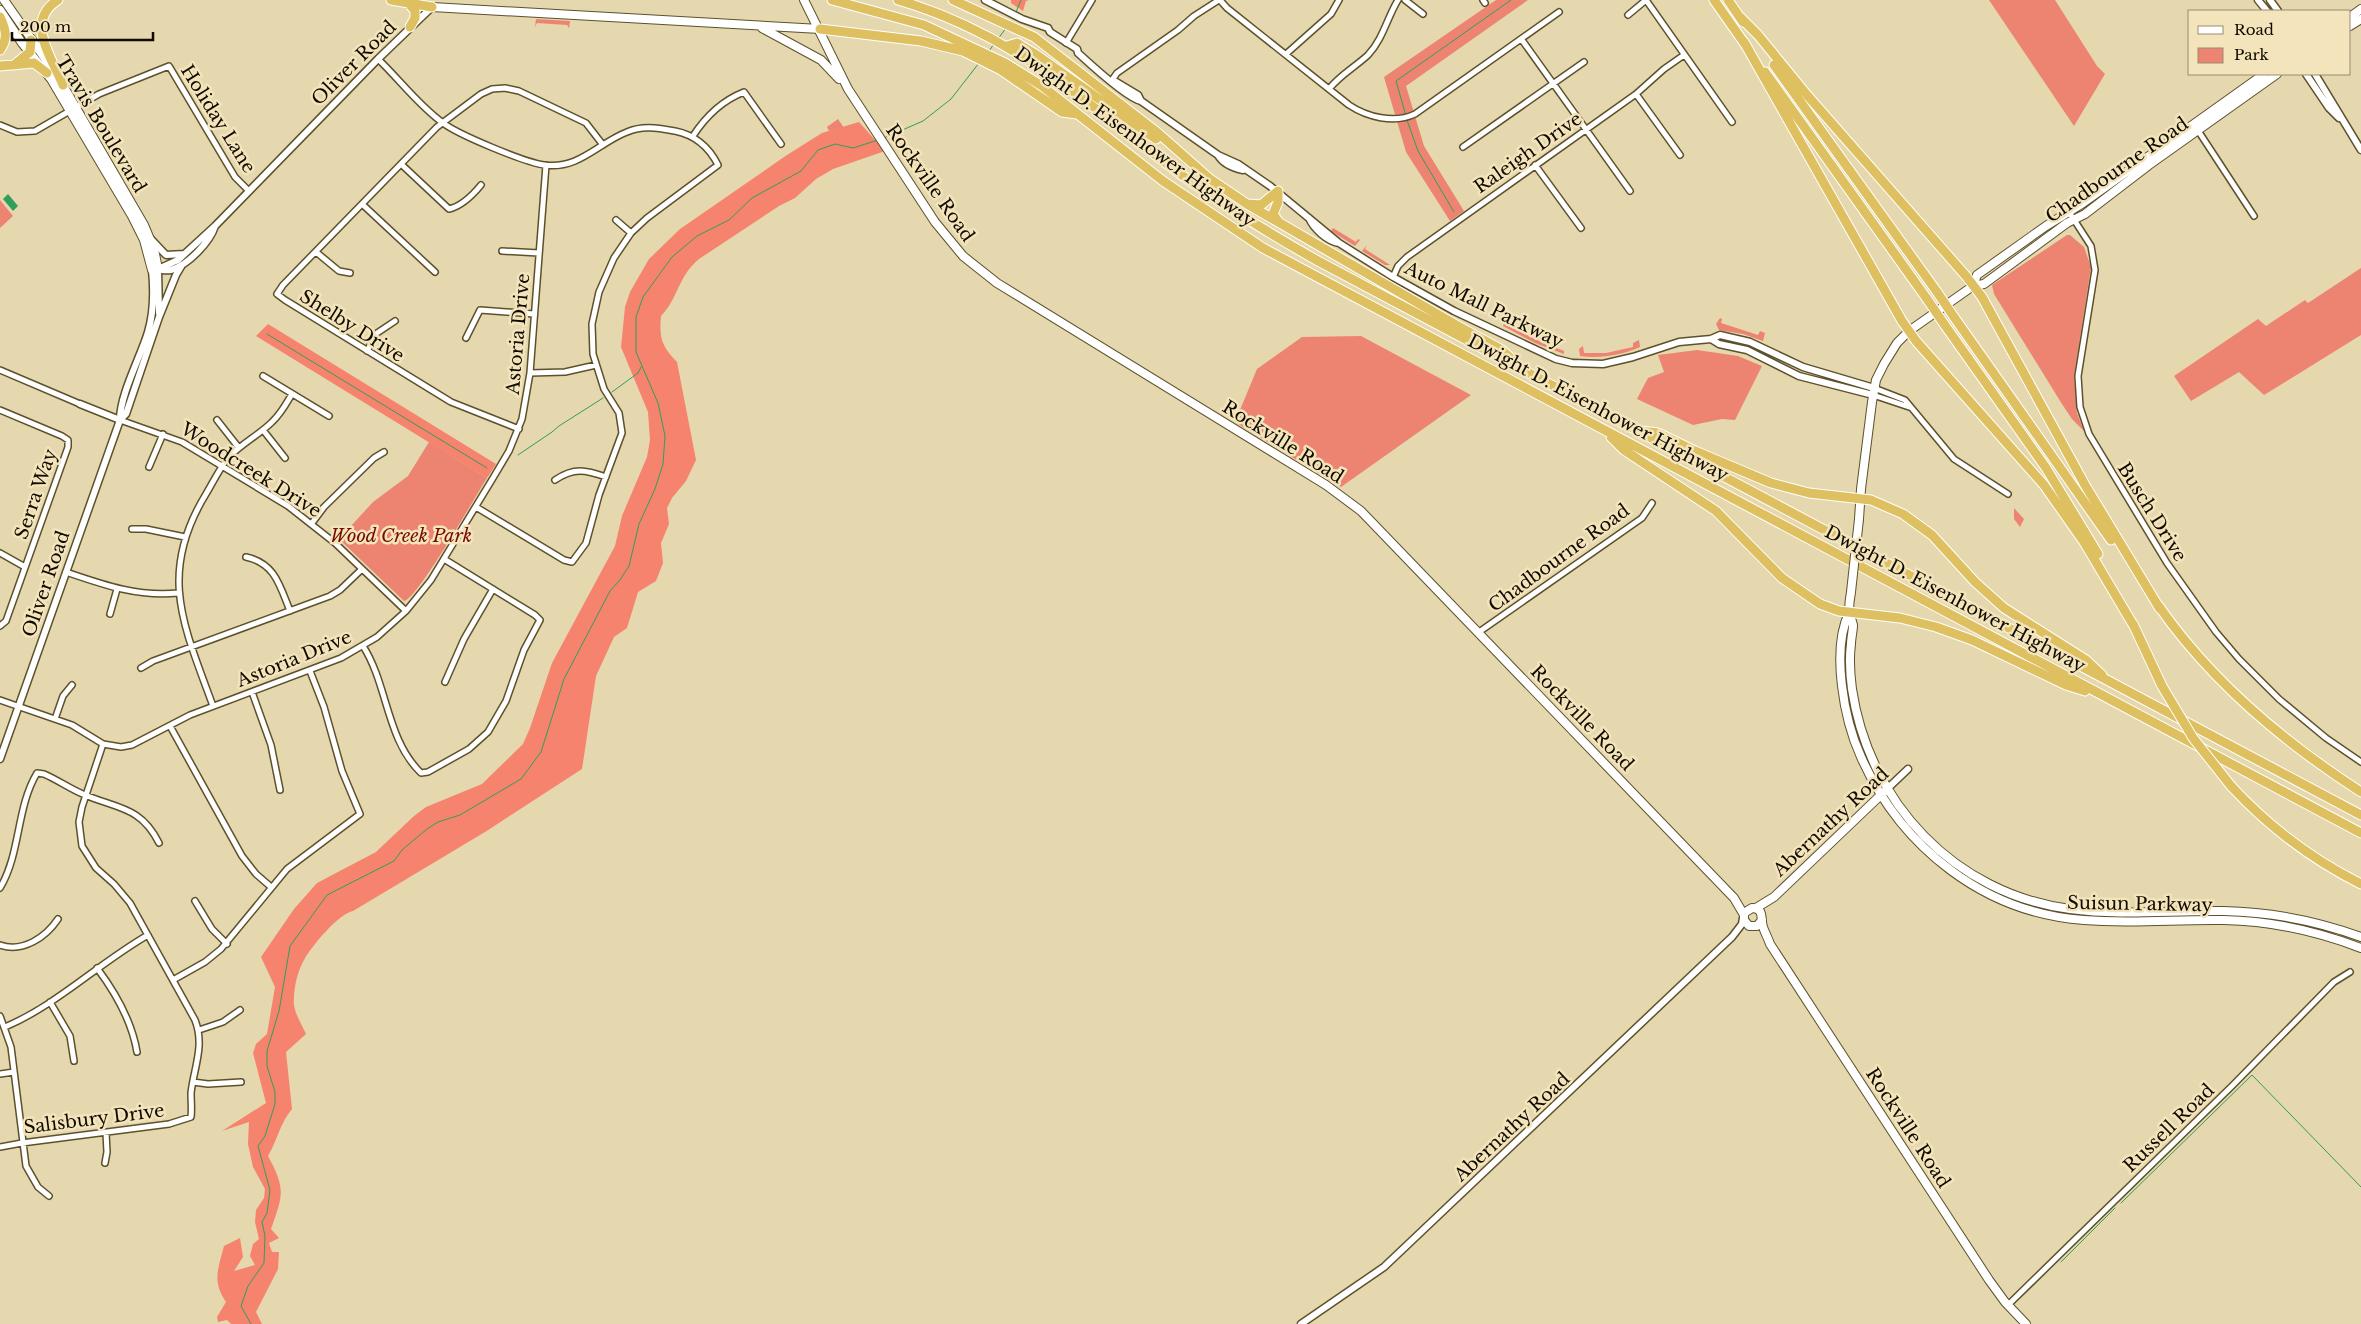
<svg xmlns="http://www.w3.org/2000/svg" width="2361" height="1324" font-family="'Libre Baskerville',serif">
  <rect width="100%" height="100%" fill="#e5d7ae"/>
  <path fill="#ed8471" d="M1496 0H1528L1406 86 1424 146 1464 211 1450 221 1406 152 1384 77Z
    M1989 0H2055L2097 66 2105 74 2074 126Z
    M536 19 570 21 569 28 567 25 537 23 535 27Z
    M838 119 844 128 829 131 827 127Z
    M0 200 13 216 0 228Z
    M1333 228 1356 242 1358 239 1360 240 1355 246 1331 231Z
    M2067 235H2070L2084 247 2091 267 2074 376 2077 413 2084 431 2072 419 2062 404 1994 294 1992 285Z
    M1367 245 1365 249 1390 265H1385L1362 251Z
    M2361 268V335L2264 395 2239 372 2191 401 2174 376 2258 319 2266 326 2305 300 2308 303Z
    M1720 318 1722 319 1721 323 1758 335 1760 331 1765 333 1763 341 1743 334 1719 330 1716 324Z
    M1504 323 1541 342 1564 351V354L1535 343 1503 326Z
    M1361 336 1471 395 1341 487 1235 422 1257 369 1302 337Z
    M1639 340 1640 347C1622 355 1599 359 1580 356L1579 349 1583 346 1584 353H1606L1633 347V343Z
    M1697 350 1738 356 1762 366 1735 420 1722 419 1693 425 1637 399 1648 378 1664 372 1658 355Z
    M429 442 487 478C476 495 417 600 404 601L339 539 373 502 408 476Z
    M2014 508 2024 519 2020 527 2014 519Z"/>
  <path fill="#f6836e" d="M1011 0H1029L1026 1 1023 11 1011 3Z
    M859 122 885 151 833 169 816 179 795 198 779 206 699 259C678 276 678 299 661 316 659 339 662 346 677 362L696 460 686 481 672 498 667 508 669 524 661 543 663 563 656 581 638 592 627 628 614 637 596 676 582 769 485 832 353 911C339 913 311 947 304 960 297 972 293 991 294 1005 295 1014 302 1025 306 1034L286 1052 292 1109C280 1123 277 1141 268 1156 286 1189 283 1195 271 1229L279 1238 269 1243 272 1252H279L278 1269 256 1312 262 1324H231L227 1320 218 1322 217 1317 226 1302C212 1281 218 1269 224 1246L240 1238 243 1257 234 1271 255 1265 250 1256 253 1244 259 1239 255 1222 256 1210 264 1198 265 1189 253 1167 248 1144 249 1122 222 1131 266 1103 253 1053 256 1044 267 1034 275 987 261 957 294 909 317 883 376 852 414 816 426 807 482 784 523 744 530 728 552 663 615 546 622 516 647 457 650 440 648 412 621 347 625 307 630 292 649 259 680 229 787 155 822 133Z
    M268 324 496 464 487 478 256 336Z"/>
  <path fill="#309f59" d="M8 194 18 206 13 211 3 199Z"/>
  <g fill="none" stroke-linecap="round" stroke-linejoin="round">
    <path stroke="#309f59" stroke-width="1" d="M1016 12 1021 0
      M998 39 1006 28
      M989 51 994 44
      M1406 116 1396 81 1511 0
      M1407 120 1418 151 1454 212
      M884 138 923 121 951 99 979 63
      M267 334 487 468
      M612 392 638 373 641 367
      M518 455 552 432 559 426 603 398
      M2121 1203 2252 1075 2361 1187
      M2061 1262 2115 1208
      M251 1324 241 1306 248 1286 264 1263 265 1236 262 1222 267 1213 270 1190 258 1146 265 1136 275 1104V1092L267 1066V1051L279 1011 290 946 327 895 394 861 402 850 427 829 438 822 460 815 521 779 541 752 564 679 610 591 620 580 629 566 639 524 655 489 663 464 665 436 658 403 636 352V317L643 297 672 257 697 236 729 220 752 198 801 171 818 150 835 144 853 148 878 140"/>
    <g stroke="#5d512b" stroke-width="8">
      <path id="minor" d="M1220 0 1227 8 1349 105C1367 117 1394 124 1415 114L1559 12
        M1405 0 1423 14
        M1483 0 1485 3
        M1646 0 1732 122
        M1628 15 1646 0
        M1522 40 1630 191
        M1066 43 1092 0
        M1286 54 1331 14 1339 0
        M378 59C399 79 419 106 443 123 459 135 524 162 544 165 579 170 598 143 627 132 643 125 658 128 675 131 695 135 709 147 718 165L647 218 631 233 614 258 599 292 592 324 593 354 604 389 619 413 622 433 599 495 586 543 572 562 564 560 476 507
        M1112 80 1117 73 1178 30 1194 16 1219 0
        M1329 89C1340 75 1355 67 1368 55 1383 39 1387 18 1398 0
        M1636 94 1680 155
        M0 125 17 132 35 131 99 94 169 66 235 177 249 191
        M2197 129 2254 216
        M693 136C706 116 721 101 744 92L781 144
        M1463 147 1584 62
        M401 164 449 209C462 206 472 196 481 185
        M1535 165 1581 228
        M362 204 435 272
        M2069 212 2091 246 2095 270 2078 376 2080 407 2089 434 2167 563 2216 632 2239 659 2279 699 2326 738 2361 762
        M616 220 631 233
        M502 251 539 253
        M316 252 339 271 350 273
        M1393 277 1398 266 1407 257 1636 94 1664 69 1684 55
        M466 338 480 310 534 314
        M367 351 377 333 395 321
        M0 370 80 404
        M530 373 565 372 596 365
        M263 376 329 416
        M1874 388 1905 400 1954 459 2008 494
        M1873 395 1909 407
        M0 410 62 436 68 440V447L6 621 0 626
        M120 420 182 442 288 506 335 543 406 611
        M217 420 239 448
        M519 429 451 402 285 300 277 294 283 285 437 127 481 94 492 89 505 88 519 91 586 123 603 145
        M263 430 285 458
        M149 467 163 434
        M555 480C574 467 586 470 606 477
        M312 523 324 507 374 458 384 452
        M132 529H146L185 537
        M0 553 25 567
        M246 557C275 563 280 586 290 611
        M66 572C104 585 138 597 178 593
        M110 614 117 589
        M1479 632 1642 518 1652 503
        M363 646C388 685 386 739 421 773L428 772 469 749 488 732 506 701 524 650 540 620 535 615 444 559
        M141 668 153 661 330 596 340 590 362 569
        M445 682 464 639 493 589
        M252 692 271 745 280 790
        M0 700 72 725 103 744 121 747 132 745 190 715 341 658 377 637 406 611 431 580 493 478 509 451 522 419 530 373 546 165
        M213 706C184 626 157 574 206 494 213 482 220 468 228 458 241 444 259 435 272 422 281 414 286 404 292 394
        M55 719 63 696 72 685
        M170 726 242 856 256 874 271 887
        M0 888C21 853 16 808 37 773L44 774C58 780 70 789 85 795 119 809 141 807 159 843
        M195 901 212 929 227 944
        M0 945C23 953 46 937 58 919
        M97 968C115 992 132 1022 137 1052
        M173 980 205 962 221 949 287 869 360 814 342 771 324 707 310 671
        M50 1002 70 1036 74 1061
        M0 1016 11 1047 26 1166 38 1187 49 1196
        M5 1027C57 1005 99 963 148 935
        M199 1030 223 1022 240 1010
        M0 1074 14 1072
        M193 1082 208 1084 241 1082
        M0 1147 22 1143 169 1124 191 1117C192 1109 191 1101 191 1093 194 1067 205 1046 195 1020L130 903 114 884 96 868 82 846 79 822 82 807 103 744
        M105 1163 107 1152 106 1133
        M2008 1305 2233 1085 2334 982 2350 972"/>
    </g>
    <g stroke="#5d512b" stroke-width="9">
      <path id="tertiary" d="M985 0 1022 19 1048 28 1050 32 1077 49 1078 53C1090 64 1128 99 1141 101
        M2258 0 2267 11
        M2270 0 2278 11
        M2306 74 2329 108 2339 118
        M2315 74 2361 150
        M1113 80 1138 95 1141 101 1218 155C1223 164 1234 168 1243 170
        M1218 155 1238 164 1270 186 1339 243 1393 277 1454 311 1556 359 1572 363 1603 364 1633 357 1679 342 1711 339 1720 335 1750 342 1803 367 1874 388
        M1309 218C1314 229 1327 241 1339 243
        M150 238 166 255 184 254
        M158 269 178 260 215 226 378 59 432 7
        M158 269 159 313
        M1711 339 1719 344 1747 350 1799 376 1873 395
        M80 404 120 420
        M120 420 126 414 159 317 176 275 182 265
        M0 759 120 420C120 394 141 356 148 332 154 312 154 290 152 270 158 269 165 271 171 270 188 265 210 242 215 226
        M1887 789 1908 769
        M1301 1324 1384 1267 1732 937 1742 924 1743 918"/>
    </g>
    <g stroke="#5d512b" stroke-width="10">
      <path id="secondary" d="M4 0 53 70
        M804 0 848 89 935 222 963 256 997 283 1326 485 1361 511 1734 898 1744 915
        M432 7 820 29
        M0 10 22 43 51 79 132 216 144 240 152 270
        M2350 17 2361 9
        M2350 26 2361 19
        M762 28 821 60 839 79
        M61 82 144 225 154 249 158 269
        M1973 286 1977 275 2046 226 2083 203 2264 74
        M1859 519 1861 489 1872 402 1876 380 1884 364 1897 343 1909 331 1973 286 1984 284 2067 223 2085 214 2149 165 2277 74
        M1851 592C1850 599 1848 607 1850 614 1851 618 1852 622 1853 625 1853 631 1851 638 1851 644 1849 659 1850 674 1852 689 1869 803 1955 894 2070 909 2121 916 2173 910 2224 911 2272 912 2317 921 2361 937
        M1849 613C1831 650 1844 720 1861 757 1901 847 1984 913 2084 920 2131 924 2178 919 2224 920 2271 921 2317 931 2361 948
        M1756 908 1774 897 1884 792
        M1762 920 1757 926H1749L1744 920V913L1752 908C1765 909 1760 918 1763 927 1765 933 1768 938 1770 944L1989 1280 2005 1302 2026 1324"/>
    </g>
    <g stroke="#fff" stroke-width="11">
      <path id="motorway" d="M58 0C24 21 52 58 63 85
        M391 0 432 7
        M832 0 924 25 1005 63 1042 86 1163 181 1263 248 2361 833
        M898 0C1011 33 1080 98 1171 167 1217 202 1267 232 1318 261L2361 815
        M953 0 1034 37 1158 133 1210 179 1247 204 1456 325 1502 350 1514 361
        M1714 0 1747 47
        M1728 0 1743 22
        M408 2 415 11V18L410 27
        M0 17C6 29 8 39 0 50
        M1740 17 1758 35 1807 95 1966 276 1982 297 2085 485 2160 609
        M820 29 921 41 963 51 1001 70 1062 112 1077 114
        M1744 42 1902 321 1916 341 2044 485 2084 542 2135 628
        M1007 46 1017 43 1035 54 1156 139
        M14 65 30 52 31 40
        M1774 65 1937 292
        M0 66 34 63 47 73
        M1765 72 1927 299
        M1248 204 1261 205 1278 191
        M1278 221 1273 214 1278 202V191
        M1954 317 2111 540
        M1944 324 2046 468 2098 554
        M1641 431 1658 433 1695 451 1771 483 1809 493 1871 500 1903 514 1932 535 1975 582 2004 608 2086 660 2102 675
        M1611 437 1624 450 1716 511 1782 578 1820 604 1839 611 1900 618 1936 627 1972 640 2066 685 2085 691
        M2158 605C2210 680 2285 743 2361 792
        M2133 624 2162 686
        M2231 786C2268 826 2311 859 2361 884"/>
    </g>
    <use href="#minor" stroke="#fff" stroke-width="5"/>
    <use href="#tertiary" stroke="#fff" stroke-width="6"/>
    <use href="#secondary" stroke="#fff" stroke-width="8"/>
    <use href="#motorway" stroke="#dec061" stroke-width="9"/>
    <g stroke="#5d512b" stroke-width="10" stroke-linecap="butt">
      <path id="secondary-bridge" d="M1851 592 1859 519"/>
    </g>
    <g stroke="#fff" stroke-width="11" stroke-linecap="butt">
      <path id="motorway-bridge" d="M1937 292 1954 317
        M1927 299 1944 324
        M2162 686 2193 738 2231 786"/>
    </g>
    <use href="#secondary-bridge" stroke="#fff" stroke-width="8"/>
    <use href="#motorway-bridge" stroke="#dec061" stroke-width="9"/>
  </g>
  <g text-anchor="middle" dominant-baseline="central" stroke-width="5" stroke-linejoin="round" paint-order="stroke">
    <g font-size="18" fill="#100b01" stroke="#f3e4bb">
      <text transform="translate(354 63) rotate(-45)">Oliver Road</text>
      <text transform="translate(218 119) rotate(58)">Holiday Lane</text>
      <text transform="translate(101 124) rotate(59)">Travis Boulevard</text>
      <text transform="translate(1135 137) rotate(36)">Dwight D. Eisenhower Highway</text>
      <text transform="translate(1528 153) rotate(-35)">Raleigh Drive</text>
      <text transform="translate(2117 170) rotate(-35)">Chadbourne Road</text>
      <text transform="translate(930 183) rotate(55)">Rockville Road</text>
      <text transform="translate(1484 305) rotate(26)">Auto Mall Parkway</text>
      <text transform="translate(352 326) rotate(32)">Shelby Drive</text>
      <text transform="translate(518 334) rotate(-85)">Astoria Drive</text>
      <text transform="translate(1598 408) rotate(28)">Dwight D. Eisenhower Highway</text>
      <text transform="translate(1283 442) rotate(32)">Rockville Road</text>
      <text transform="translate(251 470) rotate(32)">Woodcreek Drive</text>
      <text transform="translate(36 494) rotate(-71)">Serra Way</text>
      <text transform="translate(2152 512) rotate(58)">Busch Drive</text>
      <text transform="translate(1559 558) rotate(-36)">Chadbourne Road</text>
      <text transform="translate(46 584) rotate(-71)">Oliver Road</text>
      <text transform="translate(1955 599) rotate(28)">Dwight D. Eisenhower Highway</text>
      <text transform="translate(294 659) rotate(-22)">Astoria Drive</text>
      <text transform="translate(1582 718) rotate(46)">Rockville Road</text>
      <text transform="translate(1831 822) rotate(-43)">Abernathy Road</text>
      <text transform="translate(2140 904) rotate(1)">Suisun Parkway</text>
      <text transform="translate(94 1119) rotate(-7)">Salisbury Drive</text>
      <text transform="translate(1512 1127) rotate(-43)">Abernathy Road</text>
      <text transform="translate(1908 1128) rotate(57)">Rockville Road</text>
      <text transform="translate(2169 1128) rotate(-44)">Russell Road</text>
    </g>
    <g font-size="18" font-style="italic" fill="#750b00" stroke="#f3e4bb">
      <text x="401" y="536">Wood Creek Park</text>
    </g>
  </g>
  <rect x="2188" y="10" width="162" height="65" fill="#f3e4bb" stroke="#988d71"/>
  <rect x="2198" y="26" width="25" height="8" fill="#ffffff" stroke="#988d71"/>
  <text x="2234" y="35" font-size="15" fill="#100b01">Road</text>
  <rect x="2198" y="48" width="25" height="15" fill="#ed8471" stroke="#988d71"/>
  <text x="2234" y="60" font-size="15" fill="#100b01">Park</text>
  <path d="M12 32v8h141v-8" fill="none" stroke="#100b01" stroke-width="2.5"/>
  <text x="20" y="32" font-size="15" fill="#100b01" stroke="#f3e4bb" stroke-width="4" paint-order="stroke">200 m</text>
</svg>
